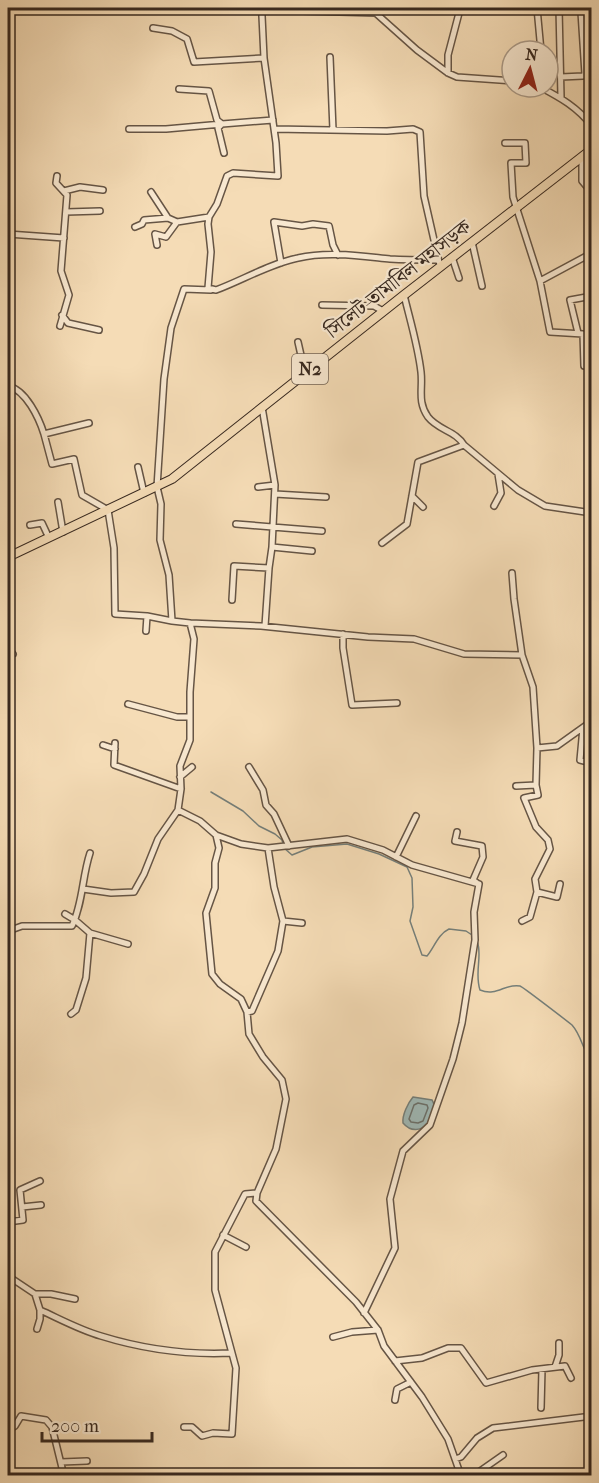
<svg xmlns="http://www.w3.org/2000/svg" width="599" height="1483" font-family="'IM FELL French Canon','Noto Serif Bengali',serif">
  <rect width="100%" height="100%" fill="#f5dcb6"/>
  <filter id="stains"><feTurbulence type="fractalNoise" baseFrequency=".00333" numOctaves="4"/><feColorMatrix values="0 0 0 0 .2 0 0 0 0 .09 0 0 0 0 .02 0 0 0 .5 -.17"/></filter>
  <radialGradient id="worn" r=".72"><stop offset=".6" stop-color="#630" stop-opacity="0"/><stop offset="1" stop-color="#630" stop-opacity=".3"/></radialGradient>
  <path fill="#9fb9b7" stroke="#757f7a" stroke-width="1.5" d="M413 1097 432 1100C442 1115 419 1142 403 1123 402 1115 408 1103 413 1097Z"/>
  <g fill="none" stroke-linecap="round" stroke-linejoin="round">
    <path stroke="#6b706b" stroke-width="1.5" d="M418 1103 427 1105 428 1108 423 1121 418 1123 411 1122 409 1119 414 1105Z"/>
    <path stroke="#757f7a" stroke-width="1.5" d="M211 792 243 811 259 826 275 834 282 840 283 844
      M284 848 292 855 312 847 347 844 379 854 407 867 412 878 413 907 410 921 422 955 427 956C434 948 438 934 449 929L466 931 472 935
      M477 941C483 955 474 972 480 990 497 997 505 983 520 986 523 987 567 1021 572 1025 582 1036 583 1052 592 1062"/>
    <g stroke="#665545" stroke-width="8">
      <path id="minor" d="M370 8 417 50 448 73 457 77 512 81
        M537 8 541 51
        M559 8 561 97
        M153 28 172 31 187 39 194 62 264 58 276 143 278 176 233 173 227 176 217 204 209 217 208 224 211 252 208 288 216 290C243 280 269 264 298 258 328 251 360 256 390 259 406 260 421 260 437 260
        M330 57 333 130
        M264 58 262 16V13L266 10 376 13
        M448 73V55L459 13V8
        M561 77 583 76 585 74 581 12
        M540 87C561 98 577 107 592 126
        M179 89 209 91 217 120 222 124 273 120
        M221 125 218 128 224 153
        M129 129H166L222 124
        M274 129 387 131 413 129 420 132 424 196 439 262
        M505 143H525L526 163H511L513 197 540 281 550 332 583 334 584 366
        M582 157V181L592 193
        M57 176 56 183 67 195 61 271 69 295 60 326
        M64 191 80 187 103 190
        M151 192 168 218
        M66 212 100 211
        M177 222 209 217
        M135 227 142 224 144 220 168 218 177 222 166 237 155 234 157 245
        M8 234 64 238
        M472 242 482 286
        M452 257 459 278
        M281 263 274 222 302 226 313 224 329 226 333 245 338 255
        M540 281 592 253
        M211 290 184 289 171 328 164 379 157 487 161 504 160 540 169 575 172 621 190 623 261 626 368 637 414 639 464 654 522 655
        M404 295C410 320 418 346 421 372 423 389 417 401 428 417 438 430 456 431 464 445L518 490 545 506 592 513
        M322 305 374 306 383 311
        M62 315 68 323 99 330
        M578 333 570 300 592 296
        M298 342 305 373
        M8 386C26 390 39 418 44 434L89 423
        M44 434 52 464 74 459 82 495 108 510 114 548 115 614 147 616
        M138 467 144 493
        M275 485 272 547 312 551
        M258 487 275 485 262 407
        M275 494 326 497
        M412 496 423 507
        M58 502 63 532
        M494 506 501 493 498 474
        M236 524 322 531
        M30 525 42 523 49 538
        M382 543 407 524 418 462 464 445
        M512 573 514 599 522 655 533 687 537 748
        M232 600 234 566 269 568 272 547
        M265 626 269 568
        M146 631 147 616 172 621
        M343 634V648L352 705 397 703
        M8 656 13 654
        M592 702 590 703 592 709
        M128 704 177 717H190
        M583 728 580 760 592 763
        M115 743 114 765 181 789
        M103 745 115 749
        M249 767 263 790 266 805 274 814 289 846
        M180 777 192 767
        M516 786 536 785
        M178 810 200 821 216 835 241 844 268 848 274 887 283 921 278 951 252 1011 247 1012
        M457 832 455 841 482 846 483 857 473 880 477 883
        M216 835 219 848 215 863V888L206 913 212 974 220 984 241 999 247 1012 249 1034 263 1057 282 1080 286 1099 276 1149 257 1193
        M268 848 347 839 383 850 412 865 479 884
        M396 857 416 816
        M83 889 111 893 134 892 144 874 158 839 178 810 181 789 180 766 190 740V692L194 639 190 623
        M537 892 557 897 560 884
        M65 914 75 920 90 933
        M283 921 302 923
        M522 921 530 917 537 892 535 879 550 849 548 840 536 827 524 798 538 795 536 785 537 748 557 746 592 721
        M8 931 22 926H72C83 903 82 877 90 853
        M71 1014 76 1010 86 978 90 933 128 944
        M22 1207 41 1205
        M8 1222 23 1220 20 1190 40 1181
        M223 1235 246 1247
        M8 1276 35 1294 40 1310C60 1319 80 1330 101 1336 143 1349 187 1355 231 1353
        M35 1294H51L75 1299
        M364 1313 395 1248 390 1199 403 1151 430 1125 453 1059 462 1023 475 940 474 912 479 884
        M37 1329 40 1319V1310
        M333 1337 352 1332 378 1330
        M395 1361 422 1358 448 1348H461L486 1383 532 1370 565 1366 571 1378
        M555 1367 559 1355V1343
        M395 1400 397 1389 411 1382
        M541 1408 542 1369
        M184 1427H192L202 1436 213 1433 232 1434 236 1368 215 1290V1252L245 1194 257 1193 256 1201 356 1302 378 1330 384 1346 422 1397 448 1439 461 1476
        M8 1430 15 1426 21 1416 46 1420 52 1427 64 1476
        M455 1459 461 1457 477 1438 493 1428 592 1416
        M61 1462 87 1461
        M473 1476 503 1455"/>
    </g>
    <g stroke="#37281f" stroke-width="10">
      <path id="highway" d="M8 557 172 479 404 295 592 149"/>
    </g>
    <use href="#minor" stroke="#f8e8d0" stroke-width="5"/>
    <use href="#highway" stroke="#f5dcb6" stroke-width="8"/>
  </g>
  <g text-anchor="middle" dominant-baseline="central" stroke-width="4.5" stroke-linejoin="round" paint-order="stroke">
    <rect fill="#f8e8d0" stroke="#716254" stroke-width="1.5" x="292" y="354" width="36" height="30" rx="4.5"/>
    <g font-size="18" font-weight="bold" fill="#37281f">
      <text x="310" y="369">N2</text>
    </g>
    <g font-size="20" fill="#37281f" stroke="#f8e8d0">
      <text transform="translate(398 279) rotate(-38)">সিলেট-তামাবিল মহাসড়ক</text>
    </g>
  </g>
  <rect width="599" height="1483" fill="none" stroke="#f5dcb6" stroke-width="30"/>
  <rect x="9" y="9" width="581" height="1465" fill="none" stroke="#37281f" stroke-width="3"/>
  <rect x="15" y="15" width="569" height="1453" fill="none" stroke="#37281f" stroke-width="1.5"/>
  <g transform="translate(530 69) rotate(6)"><circle r="28" fill="#f8e8d0" stroke="#ab9b89" stroke-width="1.5"/>
  <path d="M0-4.5L10 22L0 15L-10 22Z" fill="#8f2418"/>
  <text y="-9" font-size="16" font-weight="bold" text-anchor="middle" fill="#37281f">N</text>
  </g>
  <path d="M42 1432v9h110v-9" fill="none" stroke="#37281f" stroke-width="3"/>
  <text x="51" y="1432" font-size="18" fill="#37281f" stroke="#f8e8d0" stroke-width="4.5" paint-order="stroke">200 m</text>
  <rect width="100%" height="100%" filter="url(#stains)"/>
  <rect width="100%" height="100%" fill="url(#worn)"/>
</svg>
